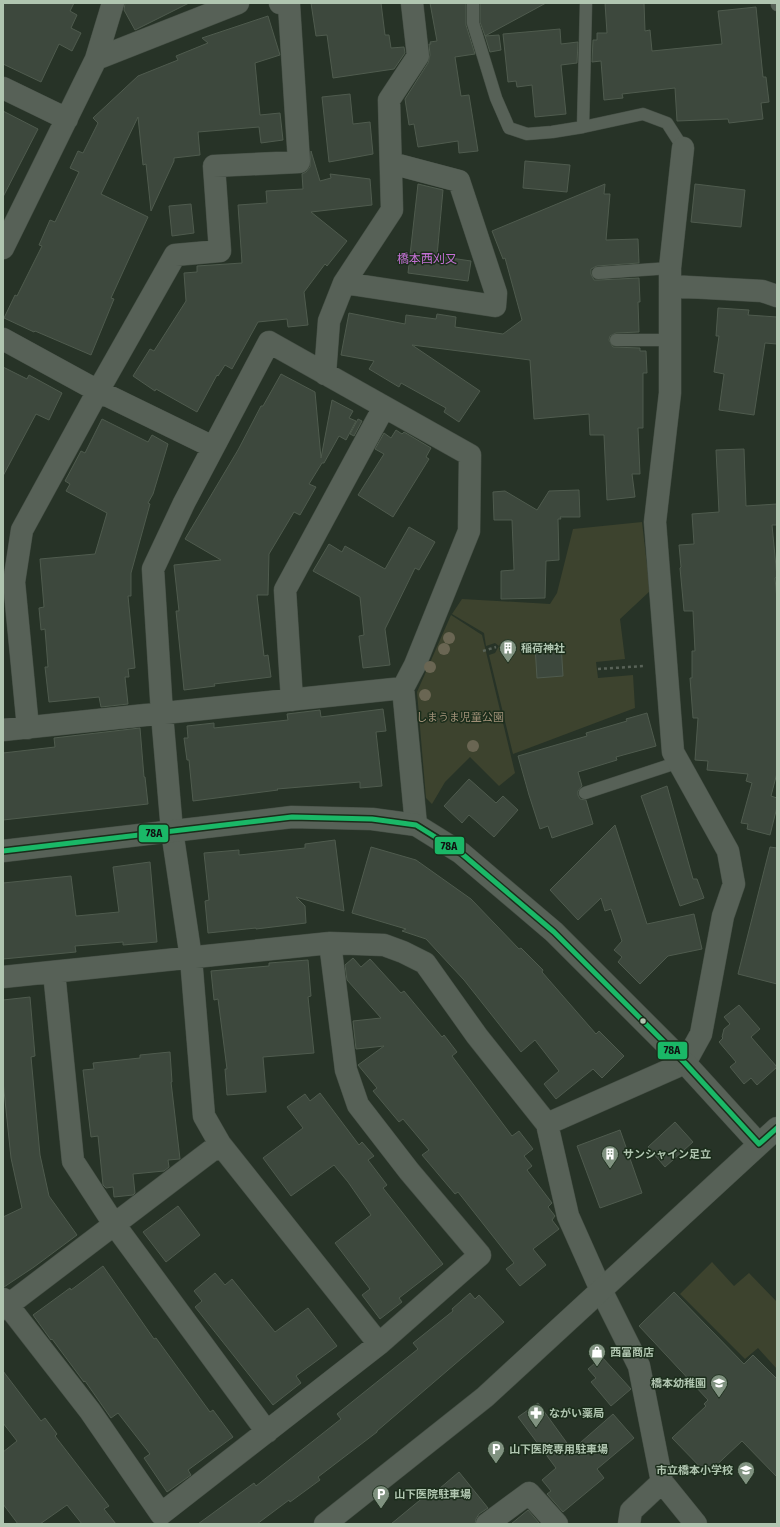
<svg xmlns="http://www.w3.org/2000/svg" width="780" height="1527" font-family="'Fira Sans Condensed','Noto Sans JP',sans-serif">
  <rect width="100%" height="100%" fill="#273327"/>
  <path fill="#3d432e" d="M642 522 650 591 620 619 625 659 596 662 598 678 633 675 635 708 513 754 489 655 495 653 499 646 495 643 486 646 484 633 452 614 462 599 550 604 557 593 573 529Z
    M451 615 482 635 515 773 499 786 470 757 445 782 432 804 426 798 417 692Z
    M712 1262 734 1286 749 1273 777 1302V1369L758 1348 745 1359 680 1294Z"/>
  <path fill="#3d483d" stroke="#4f5b4e" d="M3 3H74L70 11 77 15 71 28 81 33 72 51 59 44 41 82 3 64Z
    M125 3H189L135 30 124 10Z
    M311 3H381L385 35H389L391 48 404 47 405 53 394 69 333 78 327 35 316 36Z
    M430 3H466V25L475 54 455 57 461 96 469 95 478 151 459 153 458 141 418 147 414 124 409 125 405 99 428 63 430 55 429 44H431L430 42 437 41Z
    M480 3H546L485 36 480 22Z
    M605 3H644L645 31 650 30 652 51 722 44 718 11 756 7 763 77H766L769 102 761 103 763 119 729 123 728 119 677 121 675 88 622 94 623 98 604 100 601 61 592 62 593 40H597V33H607Z
    M268 16 280 55 255 63 260 115 280 113 283 140 261 143 259 127 198 132 200 155 174 158V161L151 211 146 164 143 165 138 117 101 194 148 217 111 298 114 299 91 355 35 331 34 332 4 318 15 295 17 296 42 246 39 245 50 220 55 222 79 172 70 168 78 151 83 153 98 123 93 118 138 76 178 60 176 56 208 43 202 38Z
    M560 29 561 44 578 42 577 63 561 65 566 114 535 117 532 85 517 87 516 81 508 82 503 34Z
    M499 35 501 50 490 52 485 36Z
    M350 94 353 124 370 122 373 154 329 162 322 97Z
    M3 111 38 129 3 197Z
    M311 151 320 181 331 178 330 174 370 179 372 205 311 212 347 241 327 266 325 264 304 292 308 325 288 327 287 319 258 322 232 369 225 365 218 376 217 375 197 412 156 389 155 391 133 376 150 349 154 351 186 301 184 273 197 272V266L242 263 238 205 267 203 266 191 303 189 302 174 306 172 310 167Z
    M525 161 570 165 567 192 523 188Z
    M418 184 443 190 437 256 471 261 468 281 408 273Z
    M605 184 604 194H610L606 240 638 239 639 263 597 266 591 269V274L594 280H598L639 278 640 302H638L639 332 616 333 610 336 609 340 613 347 640 348V351H646L647 373H643V428H638L640 474H632L635 497 607 500 604 435H590L589 414 534 419 530 360 412 345 480 391 459 422 444 412 446 408 401 383 399 387 369 369 374 361 341 355 349 313 405 324 406 315 436 319 437 314 456 317 455 327 503 334 522 320 505 258 503 259 492 231Z
    M695 184 745 190 741 227 691 222Z
    M191 204 194 233 172 236 169 206Z
    M718 308 749 310 748 315 777 317V344L765 343 754 415 719 410 724 374 714 372 719 336H716Z
    M3 367 27 379 29 375 62 393 49 420 36 414 3 476Z
    M281 374 315 392 321 458 332 400 353 411 349 418 356 421 346 440 339 436 324 463H322L309 484 316 487 300 515 294 512 269 554 268 595H257L264 656 268 655 271 677 214 684 215 686 184 690 176 611H179L174 565 221 560 185 539 238 450 261 406H263Z
    M102 419 148 442 152 435 168 444 153 494 148 503 150 504 131 573V596H128L135 668 128 669 129 677H125L128 704 101 707 99 697 49 702 45 667H48L45 629 41 630 39 608 44 607 40 559 95 554 107 513 66 491 70 484 65 481 81 451 85 453Z
    M358 419 362 421 354 436 350 434Z
    M396 430 402 434 404 432 431 448 426 457 429 459 393 517 358 495 384 454 375 449 384 433 391 438Z
    M744 449 746 506 777 504V525H772L777 577 775 578 777 600V773L771 796 777 798V807L770 835 747 829 748 824 741 823 752 783 746 781 748 774 707 770 708 761 695 760 698 718H693L690 678H692V651H695L693 611H684L680 568 681 567 679 545 694 544 692 514 719 512 716 450Z
    M579 490 580 517H560L561 519H558L559 560 546 561 545 598 501 599V571L514 570 512 520H494L493 492 505 491 537 510 549 491Z
    M409 527 435 542 419 570 415 568 385 629 390 665 363 668 359 636 364 635 360 597 313 571 329 544 342 552 345 546 385 569Z
    M561 644 563 676 537 678 535 646Z
    M383 709 386 731 376 732 382 786 360 788V782L277 789 278 790 193 801 189 760H187L184 738H188L187 726 214 723V728L288 720 287 714 320 710 321 717Z
    M647 713 656 746 616 757 617 760 578 772 582 786 578 791V795L580 799 586 800 593 824 552 838 548 826 540 829 529 795 518 756 587 736 586 733 627 721 626 719Z
    M140 728 144 777H145L148 804 3 820V753L55 747 54 738Z
    M469 779 496 803 503 796 518 810 494 837 469 815 462 823 444 806Z
    M667 786 693 879H697L704 898 680 906 641 796Z
    M615 825 647 924 694 914 702 949 668 956 640 984 618 962 622 957 614 950 622 941 611 909 605 911 601 898 578 920 550 890Z
    M335 840 344 911 296 897 305 906 306 923 256 929V928L208 933 205 901 209 900 204 853 239 850V855L305 848V844Z
    M371 847 416 860 471 899 519 949 521 948 543 970 542 972 596 1034 599 1031 624 1056 602 1078 593 1069 556 1099 544 1084 559 1071 535 1040 521 1052 464 980 426 939 402 931 406 929 352 913Z
    M770 847 777 848V984L738 974Z
    M150 862 157 942 123 945V942L75 946 76 952 3 959V883L71 876 76 916 119 912 113 867Z
    M353 958 361 967 370 959 401 993 404 991 442 1037 444 1035 457 1052 452 1056 512 1136 519 1131 533 1149 524 1156 532 1166 527 1170 552 1203 548 1207 555 1216 552 1220 559 1229 533 1249 546 1265 520 1286 506 1269 514 1263 458 1192 455 1194 422 1155 429 1150 403 1119 399 1122 373 1091 377 1088 358 1065 384 1046 356 1049 353 1021 381 1018 347 980 345 965Z
    M308 960 311 996 308 997 314 1053 263 1057 266 1092 227 1095 225 1069H227L218 999 214 1000 211 971 269 966V963Z
    M30 997 35 1056 31 1057 40 1155 49 1196 77 1235 34 1267 4 1287 3 1217 22 1208 11 1158 3 1081V1000Z
    M739 1005 760 1029 751 1037 777 1067 757 1085 751 1078 744 1084 730 1067 736 1062 719 1042 723 1038 722 1037 724 1029 730 1024 724 1017Z
    M170 1052 172 1082H171L180 1159 168 1160 169 1167 164 1171 133 1174 135 1193 133 1195 114 1197 113 1187 106 1188 103 1185 98 1136 91 1137 83 1070 94 1069 93 1063 140 1058V1055Z
    M320 1093 359 1145 362 1142 374 1156 368 1160 387 1185 383 1188 443 1264 399 1298 402 1302 380 1319 362 1295 370 1289 335 1243 371 1215 348 1182 334 1165 291 1196 263 1158 303 1128 287 1107 305 1094 310 1101Z
    M675 1122 693 1142 665 1167 648 1147Z
    M620 1130 642 1193 600 1208 577 1146Z
    M178 1206 200 1235 166 1262 143 1232Z
    M103 1266 154 1339 156 1338 210 1412 213 1410 233 1437 188 1470 191 1475 167 1492 144 1458 150 1454 118 1413 111 1418 85 1381 84 1382 52 1339 51 1340 33 1315 70 1288 71 1290Z
    M215 1273 225 1285 232 1279 275 1332 308 1308 337 1346 296 1376 301 1383 273 1405 195 1307 202 1301 194 1291Z
    M674 1292 744 1364 753 1355 777 1379V1477L742 1441 707 1474 672 1438 706 1406 704 1404 708 1400 639 1326Z
    M470 1293 475 1299 479 1295 504 1322 377 1431V1432L318 1477 320 1480 290 1502 289 1500 257 1524H198L254 1483 256 1486 341 1419 337 1414 418 1349 413 1343 453 1311 452 1309Z
    M602 1357 631 1389 611 1406 591 1382 596 1378 588 1369Z
    M3 1371 41 1421 45 1418 57 1434 55 1436 109 1506 104 1509 116 1524H82L67 1505 40 1524H18L3 1504V1452L17 1441 3 1423Z
    M538 1403 572 1450 613 1414 634 1438 597 1469 604 1478 563 1512 547 1494 551 1491 542 1480 556 1468 518 1417Z
    M459 1472 488 1508 479 1514 476 1519 475 1524H391L431 1491 433 1494Z
    M528 1510 540 1524H511Z"/>
  <g fill="none" stroke-linecap="round" stroke-linejoin="round">
    <g stroke="#444e44" stroke-width="13">
      <path id="service" d="M473 3V23L496 98 509 128 527 134 552 132 583 127 643 114 667 123 683 148
        M777 3V5
        M583 127 586 3
        M598 273 670 268
        M616 340H670
        M585 793 679 762"/>
    </g>
    <g stroke="#444e44" stroke-width="23">
      <path id="minor" d="M96 59 238 3
        M3 88 67 119
        M3 248 96 59 113 3
        M344 283 495 306 496 293 459 181 391 163
        M670 286 762 291 777 296
        M3 339 98 391 213 447
        M325 374 329 321 344 283 392 210 389 100 418 56 412 3
        M292 700 285 590 384 407
        M28 728 14 582 22 530 98 391 175 255 220 251 214 166 299 162 289 5 280 3
        M3 730 403 688
        M54 972 73 1161 114 1224 267 1432
        M3 977 330 943 384 945 403 952 425 963 477 1036 547 1124 568 1216 601 1290 639 1366 662 1482 631 1511 629 1524
        M547 1124 685 1063 701 1034 723 916 734 884 728 851 673 752 655 522 670 393V268L683 148
        M3 1299 90 1411 161 1514 379 1344 480 1255 409 1171 358 1105 346 1070 330 943
        M3 1309 220 1144
        M379 1344 220 1144 204 1116 191 958 172 831 162 714 153 569 184 503 269 342 470 455 469 531 415 665 403 688 416 825
        M662 1482 696 1524
        M487 1524 529 1493 557 1524"/>
    </g>
    <g stroke="#444e44" stroke-width="23">
      <path id="tertiary" d="M3 851 292 817 372 819 416 825 461 853 554 932 685 1063 759 1144
        M325 1524 485 1397 777 1128"/>
    </g>
    <path stroke="#586257" stroke-width="2.5" stroke-dasharray="3 3" stroke-linecap="butt" d="M483 651 496 647
      M598 669 644 666
      M429 721 442 720"/>
    <use href="#service" stroke="#576157" stroke-width="12"/>
    <use href="#minor" stroke="#576157" stroke-width="22"/>
    <use href="#tertiary" stroke="#576157" stroke-width="22"/>
    <g stroke="#1b2d1b" stroke-width="8">
      <path id="bus-1" d="M3 851 292 817 372 819 416 825 461 853 554 932 685 1063 759 1144 777 1128"/>
    </g>
    <use href="#bus-1" stroke="#1ab867" stroke-width="5"/>
  </g>
  <g fill="#6a6653">
    <circle cx="449" cy="638" r="6"/>
    <circle cx="444" cy="649" r="6"/>
    <circle cx="430" cy="667" r="6"/>
    <circle cx="425" cy="695" r="6"/>
    <circle cx="473" cy="746" r="6"/>
  </g>
  <defs>
    <g id="building-pin" transform="scale(0.9)"><path d="M0 17L-7.5 6A9.5 9.5 0 1 1 7.5 6Z" fill="#809280" stroke="#1b2d1b"/><path d="M-4-6H4V6H1V3H-1V6H-4ZM-2.5-4.3h1.7v1.8h-1.7ZM.8-4.3h1.7v1.8H.8ZM-2.5-1h1.7V.8h-1.7ZM.8-1h1.7V.8H.8Z" fill="#fff"/></g>
    <g id="shop-pin" transform="scale(0.9)"><path d="M0 17L-7.5 6A9.5 9.5 0 1 1 7.5 6Z" fill="#809280" stroke="#1b2d1b"/><path d="M-5-2.5h2.3a2.7 3.5 0 0 1 5.4 0H5L5.5 6h-11ZM-1.5-2.5h3a1.5 2.3 0 0 0-3 0Z" fill="#fff"/></g>
    <g id="school-pin" transform="scale(0.9)"><path d="M0 17L-7.5 6A9.5 9.5 0 1 1 7.5 6Z" fill="#809280" stroke="#1b2d1b"/><path d="M0-5L7-2L0 1L-7-2ZM-4 1L0 2.5L4 1V4Q0 6-4 4Z" fill="#fff"/></g>
    <g id="pharmacy-pin" transform="scale(0.9)"><path d="M0 17L-7.5 6A9.5 9.5 0 1 1 7.5 6Z" fill="#809280" stroke="#1b2d1b"/><path d="M-2-6h4v4h4v4h-4v4h-4v-4h-4v-4h4Z" fill="#fff"/></g>
    <g id="parking-pin" transform="scale(0.9)"><path d="M0 17L-7.5 6A9.5 9.5 0 1 1 7.5 6Z" fill="#809280" stroke="#1b2d1b"/><path d="M-3.5-5.5H1a3.5 3.5 0 0 1 0 7H-1V5.5H-3.5ZM-1-3.4V-.6H.8a1.4 1.4 0 0 0 0-2.8Z" fill="#fff"/></g>
  </defs>
  <g fill-rule="evenodd">
    <use href="#building-pin" x="508" y="648"/>
    <use href="#building-pin" x="610" y="1154"/>
    <use href="#shop-pin" x="597" y="1352"/>
    <use href="#school-pin" x="719" y="1383"/>
    <use href="#pharmacy-pin" x="536" y="1413"/>
    <use href="#parking-pin" x="496" y="1449"/>
    <use href="#school-pin" x="746" y="1470"/>
    <use href="#parking-pin" x="381" y="1494"/>
  </g>
  <circle fill="#b0c5b0" stroke="#1b2d1b" stroke-width="1.5" cx="643" cy="1021" r="3.5"/>
  <g text-anchor="middle" dominant-baseline="central" stroke-width="3" stroke-linejoin="round" paint-order="stroke">
    <g font-size="11" font-weight="bold" fill="#b0c5b0" stroke="#1b2d1b" text-anchor="start">
      <text x="521" y="648">稲荷神社</text>
      <text x="623" y="1154">サンシャイン足立</text>
      <text x="610" y="1352">西冨商店</text>
      <text x="706" y="1383" text-anchor="end">橋本幼稚園</text>
      <text x="549" y="1413">ながい薬局</text>
      <text x="509" y="1449">山下医院専用駐車場</text>
      <text x="733" y="1470" text-anchor="end">市立橋本小学校</text>
      <text x="394" y="1494">山下医院駐車場</text>
    </g>
    <g font-size="11" fill="#a09077" stroke="#1b2d1b">
      <text x="460" y="717">しまうま児童公園</text>
    </g>
    <g font-size="12" fill="#c470d5" stroke="#1b2d1b">
      <text x="427" y="259">橋本西刈又</text>
    </g>
  </g>
  <g stroke="#1b2d1b" stroke-width="1.5">
    <rect x="138" y="824" width="31" height="19" rx="4" fill="#1ab867"/>
    <rect x="434" y="836" width="31" height="19" rx="4" fill="#1ab867"/>
    <rect x="657" y="1041" width="31" height="19" rx="4" fill="#1ab867"/>
  </g>
  <g font-size="11" text-anchor="middle" font-weight="bold" fill="#111">
    <text x="154" y="837">78A</text>
    <text x="449" y="850">78A</text>
    <text x="672" y="1054">78A</text>
  </g>
  <rect width="780" height="1527" fill="none" stroke="#b0c5b0" stroke-width="8"/>
</svg>
